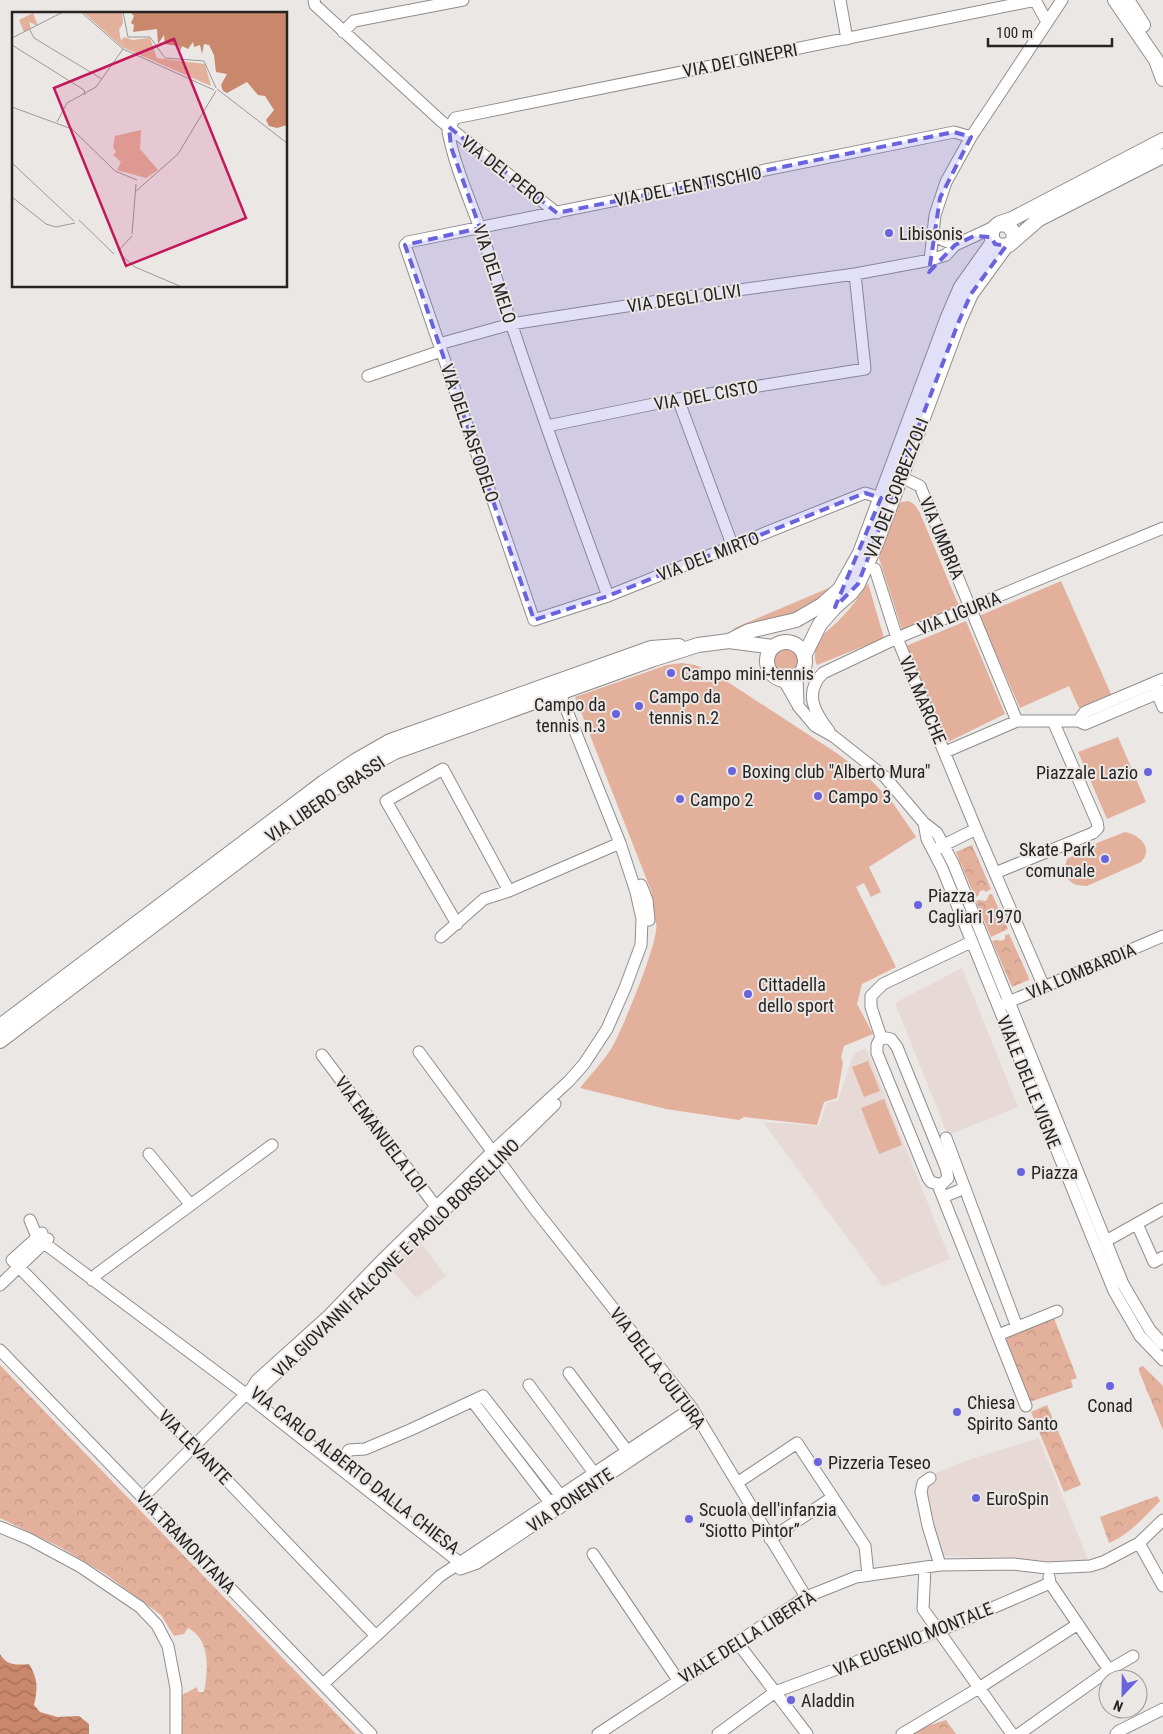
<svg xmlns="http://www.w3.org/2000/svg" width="1163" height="1734" font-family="'Roboto Condensed',sans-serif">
  <defs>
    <pattern id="forest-crowns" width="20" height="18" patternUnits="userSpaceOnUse" patternTransform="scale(1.25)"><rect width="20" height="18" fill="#e3b09c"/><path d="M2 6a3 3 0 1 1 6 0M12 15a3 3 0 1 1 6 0" fill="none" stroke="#c39786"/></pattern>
    <pattern id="water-waves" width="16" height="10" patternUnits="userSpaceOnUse" patternTransform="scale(1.25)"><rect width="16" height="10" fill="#c9876c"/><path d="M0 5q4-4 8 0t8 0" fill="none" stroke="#a36e58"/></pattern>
  </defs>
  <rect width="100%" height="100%" fill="#ebe7e5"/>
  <path fill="#e7dad6" d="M962 968 1018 1107 948 1135 895 1003Z
    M866 1048 950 1259 883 1287 763 1122 819 1126 826 1103 838 1101 852 1057 858 1051Z
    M418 1239 446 1276 416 1298 389 1267Z
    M1039 1438 1089 1562 1045 1563 937 1555 925 1485 932 1475 965 1461Z"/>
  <path fill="#e3b09c" d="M909 501 915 505 920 513 959 606 902 630 878 555 898 504 902 502Z
    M1061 581 1111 694 1079 708 1069 686 1020 708 979 616Z
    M868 583 884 638 817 665C815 661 815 659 815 654 816 635 831 630 842 617 852 607 860 595 868 583Z
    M831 587 810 608 754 627 732 629Z
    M966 621 1005 714 946 743 906 646Z
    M773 659a13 13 0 1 1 26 0a13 13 0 1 1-26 0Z
    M682 663 695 665 714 673 838 754 866 775 893 803 916 837 869 867 881 892 871 897 864 883 856 887 896 967 862 984 857 1004 873 1034 844 1046 841 1057 843 1063 837 1098 824 1102 817 1125 744 1117 739 1120 666 1109 580 1088C590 1075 602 1063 611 1049 621 1033 661 937 656 923 655 920 653 919 651 917L652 893 575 697 667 665Z
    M1118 737 1146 802 1107 819 1078 752Z
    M1125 832C1140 835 1154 848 1141 862L1087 886C1075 886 1068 883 1064 871L1067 859 1097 843Z
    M868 1061 880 1091 864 1097 852 1067Z
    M884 1099 902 1145 879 1154 861 1108Z"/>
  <path fill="url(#forest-crowns)" d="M972 845 991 889 986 892 984 890 980 891 978 896 975 897 956 852Z
    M992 894 1008 929 991 937 976 901 979 900 986 901 989 895Z
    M1009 934 1028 976 1029 980 1012 987 992 941 996 940 1001 941 1005 939V935Z
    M1054 1318 1077 1378 1071 1380 1073 1387 1027 1403 1003 1340Z
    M0 1365 356 1734H182V1695L197 1687 198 1692H204C208 1670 211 1640 188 1628L184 1634 174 1636 161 1615 104 1573 58 1546 0 1518Z
    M1143 1366 1163 1386V1430L1139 1371V1368Z
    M1047 1405 1081 1485 1064 1492 1031 1412Z
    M1157 1496 1160 1501C1145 1516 1130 1534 1109 1543L1100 1517Z
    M946 1720 956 1734H913L924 1727Z"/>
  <path fill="url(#water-waves)" d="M0 1654C7 1666 16 1665 29 1664 38 1679 38 1688 34 1705L40 1712 57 1717 79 1716 89 1724V1734H0Z"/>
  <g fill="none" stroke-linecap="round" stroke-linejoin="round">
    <g stroke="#918d8c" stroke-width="13">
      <path id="minor" d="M314 0 315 5 441 121 557 213
        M840 0 847 39
        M1035 0 1047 22
        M343 32 354 21 463 0
        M933 236 955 245
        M930 260 935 215 946 182 971 137 1062 0
        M439 344 511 324 665 300 855 274 930 260 946 255 955 245 994 227
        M368 376 441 351
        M678 399 733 547
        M547 426 678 399 865 369 855 274
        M901 477 920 486 1017 721
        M881 498 865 493 608 596 534 620 405 245 408 242 954 132 971 137
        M875 569 897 638 976 829 1044 987
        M608 596C565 480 523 363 486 246 474 208 455 170 448 131L455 118 1036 0
        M797 676 798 706
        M783 679 799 707 815 726 833 736 885 777 924 823 937 833 953 863 1123 1284 1150 1330 1163 1344
        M1155 688 1163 707
        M1078 721 1085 712 1163 679
        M829 731C815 713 803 693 823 673L897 638 1163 528
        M945 752 1017 721H1078L1085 724 1163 691
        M924 823 927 839 942 868 1114 1291 1140 1336 1163 1360
        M936 849 976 829
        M995 873 1093 833 1098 828 1097 822 1053 721
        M641 885 647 900 649 920
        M457 924 386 801 443 769 509 891
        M441 937 484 899 509 891 620 843
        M1004 1004 1163 936
        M881 1037 891 1039 897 1047 946 1168 948 1178 941 1185 931 1182 928 1178 877 1053V1045Z
        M881 1037 871 1007V996L883 984 971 942
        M419 1052 534 1208 692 1408 806 1597
        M322 1055 440 1212
        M946 1138 1017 1327
        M149 1154 190 1204
        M938 1185 1026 1406
        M943 1197 965 1188
        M446 1209 486 1172 555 1104
        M30 1220 37 1237 44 1243 243 1392 459 1562 468 1566
        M1137 1224 1154 1262 1163 1257
        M42 1233 12 1260 194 1446 376 1636
        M1106 1241 1163 1209
        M92 1280 97 1274 272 1145
        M0 1285 48 1239
        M998 1335 1057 1311
        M0 1350 371 1734
        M569 1373 630 1455
        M529 1385 597 1477
        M252 1388H261L295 1356
        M473 1402 554 1508
        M342 1460 349 1450 365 1449 410 1430 483 1396 564 1500
        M930 1478 923 1483 921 1492 928 1526 940 1565
        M737 1483 797 1443 865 1546 868 1575
        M142 1498 252 1388 257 1380 329 1315 377 1265 493 1151 569 1081 584 1064 607 1029 625 988 641 945 642 919 636 892 620 843 557 686
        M0 1527 29 1539 81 1567 140 1607 157 1625 168 1646 176 1688V1734
        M770 1539 833 1497
        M1139 1543 1163 1586
        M593 1554 678 1680
        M925 1567 923 1609 1012 1734
        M460 1569 477 1563 697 1416
        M1049 1577 1050 1583 1109 1670
        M737 1642 807 1734
        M324 1683 376 1636 440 1576 692 1408
        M598 1734 806 1597 856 1577 940 1565 1013 1564 1047 1568 1090 1566 1103 1562 1139 1543 1163 1520
        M718 1734 775 1692 939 1631 1050 1583
        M902 1734 979 1688 1078 1624
        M1019 1734 1109 1670 1133 1656
        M1116 1734 1119 1731 1163 1709"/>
    </g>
    <g stroke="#918d8c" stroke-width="16">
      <path id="major" d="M1115 0 1156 60 1163 79
        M1127 0 1143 25
        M1000 223 1012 219 1163 140
        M1013 240 1014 233 1008 225 998 224 992 230V240L999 246 1009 245 1039 219 1163 156
        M835 606 841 587 860 553 948 317 961 287 993 242
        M729 641 749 631 796 620 822 605 841 588
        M767 661a19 19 0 1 1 38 0a19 19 0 1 1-38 0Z
        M804 656 820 624 835 607 851 593 858 584 876 544 959 321 971 294 1006 246
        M0 1026 324 782 355 761 390 741 651 648 679 646
        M0 1041 331 791 360 770 395 752 654 659 698 645 729 641 773 647"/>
    </g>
    <use href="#minor" stroke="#fff" stroke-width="11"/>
    <use href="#major" stroke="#fff" stroke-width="14"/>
  </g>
  <path fill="#6963dd" fill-opacity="0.2" stroke="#6963dd" stroke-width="4" stroke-dasharray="10 6" stroke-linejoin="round" d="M449 127 557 213 954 132 971 137 940 198 929 272 955 245 974 236 991 237 995 244 1006 246 971 294 959 321 858 584 835 607 881 498 865 493 608 596 534 620 405 245 480 228 451 147Z"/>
  <g fill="#6963dd" stroke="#ebe7e5" stroke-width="2">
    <circle cx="889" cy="233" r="5"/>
    <circle cx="671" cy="673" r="5"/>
    <circle cx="639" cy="706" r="5"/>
    <circle cx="616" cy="714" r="5"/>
    <circle cx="732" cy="771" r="5"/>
    <circle cx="1148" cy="772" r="5"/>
    <circle cx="818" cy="796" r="5"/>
    <circle cx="680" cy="799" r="5"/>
    <circle cx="1105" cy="859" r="5"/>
    <circle cx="918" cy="905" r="5"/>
    <circle cx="748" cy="994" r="5"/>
    <circle cx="1021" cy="1172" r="5"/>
    <circle cx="1110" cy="1386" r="5"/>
    <circle cx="957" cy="1412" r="5"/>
    <circle cx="818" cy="1462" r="5"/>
    <circle cx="976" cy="1498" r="5"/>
    <circle cx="689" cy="1519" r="5"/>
    <circle cx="791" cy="1700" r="5"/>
  </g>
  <g text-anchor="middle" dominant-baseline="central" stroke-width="4" stroke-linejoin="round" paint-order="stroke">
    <g font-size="18" fill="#252423" stroke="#ebe7e5">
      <text transform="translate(740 60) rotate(-11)">VIA DEI GINEPRI</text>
      <text transform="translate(503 170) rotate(38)">VIA DEL PERO</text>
      <text transform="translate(688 186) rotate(-11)">VIA DEL LENTISCHIO</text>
      <text transform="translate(495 274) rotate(72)">VIA DEL MELO</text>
      <text transform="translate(684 298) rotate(-8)">VIA DEGLI OLIVI</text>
      <text transform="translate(706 395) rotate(-10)">VIA DEL CISTO</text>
      <text transform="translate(470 433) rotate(71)">VIA DELL'ASFODELO</text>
      <text transform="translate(896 488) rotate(-69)">VIA DEI CORBEZZOLI</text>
      <text transform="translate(942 538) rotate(67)">VIA UMBRIA</text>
      <text transform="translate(708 556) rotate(-21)">VIA DEL MIRTO</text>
      <text transform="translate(959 613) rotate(-22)">VIA LIGURIA</text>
      <text transform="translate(923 700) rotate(67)">VIA MARCHE</text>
      <text transform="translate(325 799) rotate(-34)">VIA LIBERO GRASSI</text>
      <text transform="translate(1081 971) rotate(-23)">VIA LOMBARDIA</text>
      <text transform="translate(1029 1082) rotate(68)">VIALE DELLE VIGNE</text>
      <text transform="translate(381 1134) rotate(53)">VIA EMANUELA LOI</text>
      <text transform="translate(396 1258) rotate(-44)">VIA GIOVANNI FALCONE E PAOLO BORSELLINO</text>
      <text transform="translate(658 1368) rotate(53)">VIA DELLA CULTURA</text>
      <text transform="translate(195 1447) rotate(46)">VIA LEVANTE</text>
      <text transform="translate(355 1470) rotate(38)">VIA CARLO ALBERTO DALLA CHIESA</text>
      <text transform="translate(570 1500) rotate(-34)">VIA PONENTE</text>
      <text transform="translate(186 1542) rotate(46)">VIA TRAMONTANA</text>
      <text transform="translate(747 1637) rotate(-32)">VIALE DELLA LIBERTÀ</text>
      <text transform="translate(913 1639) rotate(-22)">VIA EUGENIO MONTALE</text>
    </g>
    <g font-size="18" fill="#252423" stroke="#ebe7e5" text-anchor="start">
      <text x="899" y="233">Libisonis</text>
      <text x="681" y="673">Campo mini-tennis</text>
      <text x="649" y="696">Campo da<tspan x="649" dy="21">tennis n.2</tspan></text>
      <text x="606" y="704" text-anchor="end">Campo da<tspan x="606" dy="21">tennis n.3</tspan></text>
      <text x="742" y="771">Boxing club "Alberto Mura"</text>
      <text x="1138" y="772" text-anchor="end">Piazzale Lazio</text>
      <text x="828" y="796">Campo 3</text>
      <text x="690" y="799">Campo 2</text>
      <text x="1095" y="849" text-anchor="end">Skate Park<tspan x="1095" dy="21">comunale</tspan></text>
      <text x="928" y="895">Piazza<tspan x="928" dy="21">Cagliari 1970</tspan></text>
      <text x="758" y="984">Cittadella<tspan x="758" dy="21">dello sport</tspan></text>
      <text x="1031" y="1172">Piazza</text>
      <text x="967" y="1402">Chiesa<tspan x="967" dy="21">Spirito Santo</tspan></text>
      <text x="1110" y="1405" text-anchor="middle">Conad</text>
      <text x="828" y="1462">Pizzeria Teseo</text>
      <text x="986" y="1498">EuroSpin</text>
      <text x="699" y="1509">Scuola dell'infanzia<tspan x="699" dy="21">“Siotto Pintor”</tspan></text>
      <text x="801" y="1700">Aladdin</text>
    </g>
  </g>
  <g transform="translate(12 12)">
    <rect width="275" height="275" fill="#ebe7e5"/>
    <path d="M71 0H110L111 11 107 18 110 35ZM129 118 128 137 146 158 134 166 105 158 109 150 101 143 104 140 101 135 103 124Z" fill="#e3b09c"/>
    <path d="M21 1 26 14 17 10 19 17 12 20 7 8ZM113 25 120 28 138 26 145 46 193 52 199 74 110 35 109 28Z" fill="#e3b09c"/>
    <path d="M118 0H275V113L265 116 257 114 254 108 262 98 253 84 246 83 235 70 215 81 211 79 209 73 215 62 204 60 202 43 197 33 192 32 190 42 188 33 182 35 181 30 176 37 170 34 168 39 167 34 153 32 152 23 146 32 145 17 121 20 122 13 119 11 122 4Z" fill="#c9876c"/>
    <path fill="none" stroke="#9c9997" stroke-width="1" d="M69 0 111 37 202 78M111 0 116 25H138L153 46 192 49 204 76M18 18 22 26 90 67M0 26 51 0M0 33 72 78 73 83M205 77 275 131M0 95 60 117 103 159 125 168M45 110 55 91 84 75 111 37M0 151 62 209M123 180 166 142 204 79M0 185 34 212 44 215 63 211M67 208 102 242M120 222 124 172M106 239 120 224M108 242 123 255 170 275"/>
    <path fill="#c2185b" fill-opacity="0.15" stroke="#c2185b" stroke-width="2.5" d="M162 27 234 206 114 254 42 76Z"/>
    <rect width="275" height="275" fill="none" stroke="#252423" stroke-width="2.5"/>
  </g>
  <g transform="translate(1123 1694) rotate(202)"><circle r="24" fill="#ebe7e5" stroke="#9c9997"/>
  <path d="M0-4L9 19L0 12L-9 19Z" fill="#6963dd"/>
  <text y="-8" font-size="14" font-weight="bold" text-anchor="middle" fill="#252423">N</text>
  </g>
  <path d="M988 38v8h124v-8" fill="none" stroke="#252423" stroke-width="2.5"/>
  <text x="996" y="38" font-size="15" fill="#252423" stroke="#ebe7e5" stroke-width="4" paint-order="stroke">100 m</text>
</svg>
